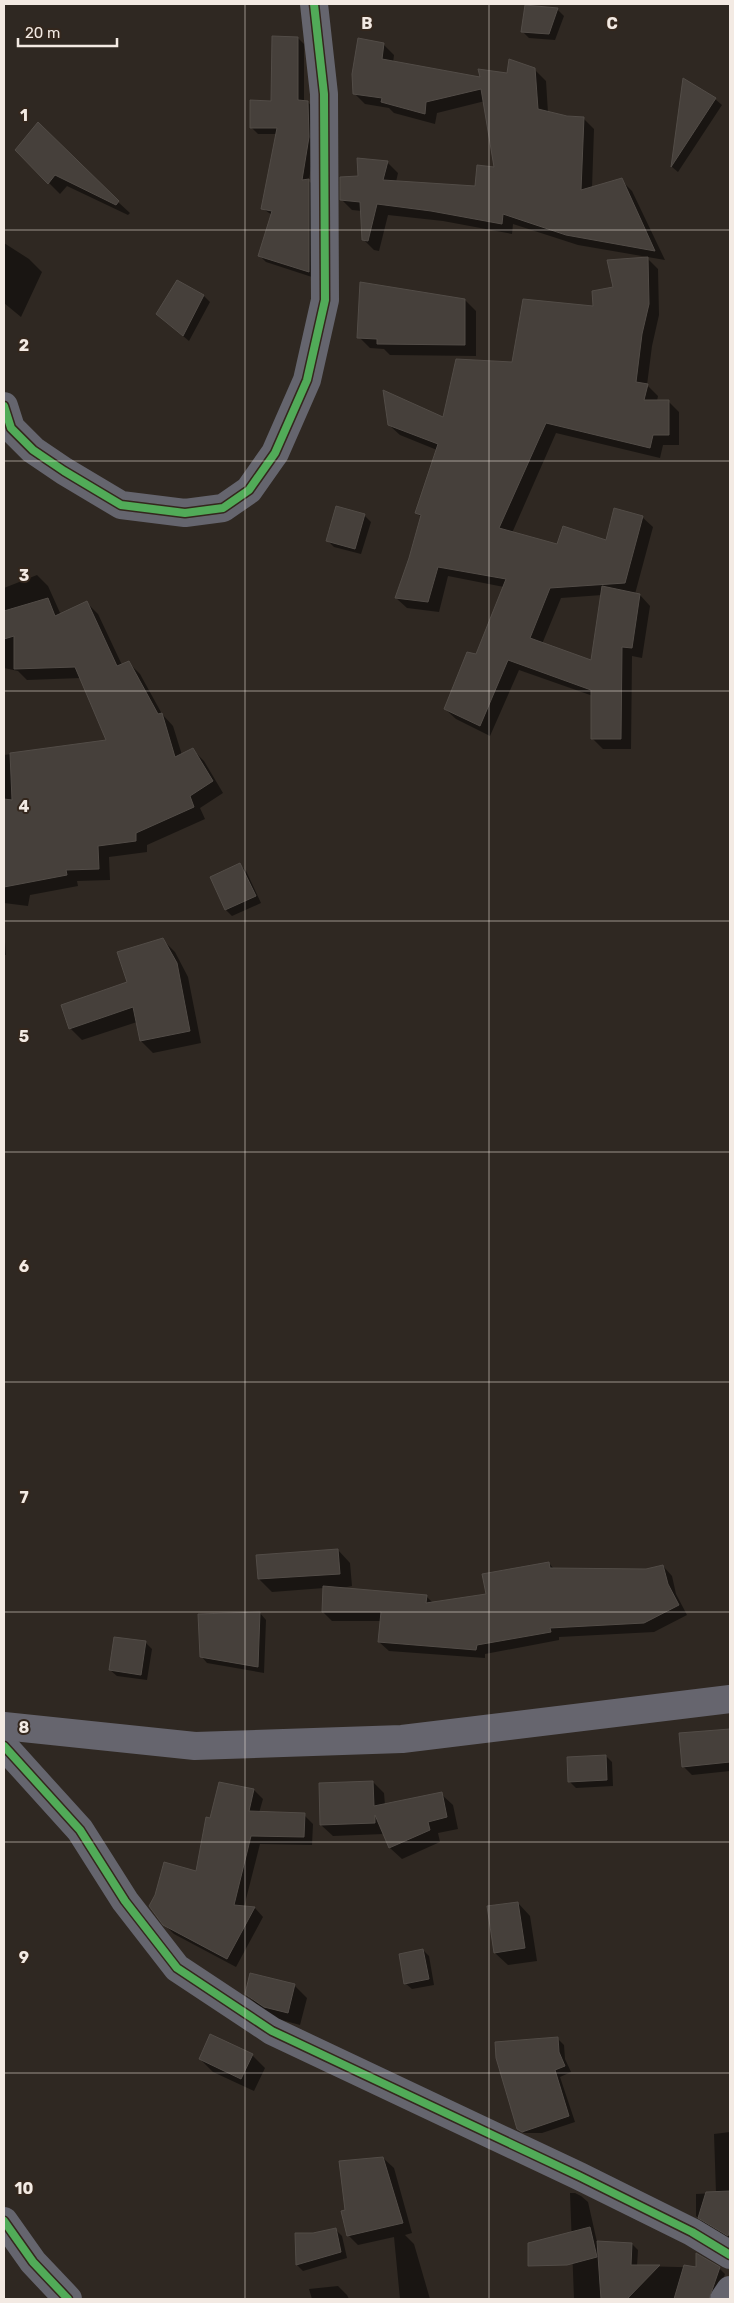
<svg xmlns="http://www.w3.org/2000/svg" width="734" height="2303" font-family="Rubik,sans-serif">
  <rect width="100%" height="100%" fill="#2f2822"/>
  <path fill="#0007" fill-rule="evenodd" d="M526 7 558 10 564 16 555 40 529 38 523 32Z
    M298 38 304 44V102H308L314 109V144L309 181 315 187V278L266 262 260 256 272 215 262 208 277 134H258L251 127 272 102Z
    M383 44 394 55 393 63 481 79 535 70 546 81 548 113 583 118 594 129 592 188 621 180 632 191 665 260 578 245 513 224 512 234 443 221 388 215 379 251 374 250 363 239 362 211 352 210 341 199 360 177 387 162 398 173 396 182 476 187 495 168 485 101 437 113 435 124 394 113 389 108 365 104 354 93Z
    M684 80 715 99 722 105 678 172 672 167Z
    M16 150 118 202 130 213 128 215 67 186 60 194Z
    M4 243 29 259 42 272 21 317 4 303Z
    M647 258 658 269 659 315 652 346 647 385 658 396 657 401H668L679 412V445H663L660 458 556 433 512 533 558 545 607 542 642 517 653 527 635 594 640 595 650 606 642 658 632 656 631 749H603L592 738 593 696 519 670 490 736 456 719 445 709 477 656 504 587 448 576 439 612 407 608 396 598 410 559 422 518 417 513 437 450 400 435 389 425 444 419 513 363 594 308ZM602 595 592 662 542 644 561 598Z
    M177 281 204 296 210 302 189 341 164 320Z
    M465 300 476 311V356L390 355 384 349 370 348 359 337Z
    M364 515 371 522 361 554 334 547 327 540Z
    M37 575 48 586 61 615 87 603 98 614 122 665 128 662 140 674 162 714 173 726 182 755 192 749 204 761 223 793 200 808 205 819 147 845V852L109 857 110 880 77 881 78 886 30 895 28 906 4 903V755L108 741 81 678 27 680 18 671 4 668V588Z
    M240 865 246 871 261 903 232 916 226 910 212 878Z
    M4 929 6 955H4Z
    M163 940 175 952 188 977 201 1043 153 1053 141 1041 137 1022 82 1040 70 1028 128 983Z
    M338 1550 350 1563 352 1586 337 1589 426 1596 433 1603 487 1595 549 1563 554 1569 646 1571 663 1566 672 1576 676 1594 687 1615 654 1632 559 1637V1640L485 1654V1658L389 1651 379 1642 381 1621H332L323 1612 324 1588 272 1592 259 1579Z
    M260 1613 266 1620 264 1673 207 1663 201 1656Z
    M146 1643 152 1649 147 1680 117 1676 110 1670Z
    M730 1731V1771L692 1775 683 1766 681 1735Z
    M606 1756 612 1762 613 1786 576 1788 570 1782Z
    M373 1782 384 1793 385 1805 441 1794 453 1805 458 1829 438 1833 440 1842 402 1859 390 1848 384 1834 333 1836 321 1825Z
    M220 1783 254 1790 263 1799 259 1813 304 1815 313 1824 312 1845 260 1844 244 1907 255 1908 263 1917 236 1967 174 1934 164 1924 197 1873Z
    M518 1903 530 1916 537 1961 508 1965 495 1953Z
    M423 1950 429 1956 434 1985 412 1989 405 1983Z
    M294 1985 307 1998 300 2025 278 2019 259 2007 246 1994Z
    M558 2039 564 2045 565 2059 571 2072 560 2077 575 2122 542 2133H524L517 2126Z
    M252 2055 265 2068 254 2091 213 2072 200 2059Z
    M730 2132V2238L703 2222 696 2216V2194L716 2193 714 2134Z
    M383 2158 394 2168 412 2233 405 2235 414 2244 430 2299H400L394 2237 358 2245 348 2235 346 2211Z
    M570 2193H575L581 2196 588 2202 597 2242 632 2244 638 2250 637 2266 719 2268 725 2274 716 2299H574Z
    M335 2229 342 2236 347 2258 303 2271 297 2265 313 2234Z
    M338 2286 347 2295 349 2299H312L309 2289Z"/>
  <path fill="#46403b" stroke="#524c47" d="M525 5 558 8 549 34 521 32Z
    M272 36 298 37V100L308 101 309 137 302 180 309 179V272L258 256 272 211 261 209 277 128H250V100L271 101Z
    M358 38 384 43 382 59 480 77 478 69 507 73 509 59 535 68 538 109 567 116 584 117 581 190 622 178 655 251 566 235 503 214 502 224 431 211 377 204 368 241 362 240 360 202 340 200V177L358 176 357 158 388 161 383 180 475 186 477 165 494 167 481 89 426 102 425 114 381 102 382 98 353 94 352 74Z
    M683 78 716 98 671 167Z
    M38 122 119 201 116 205 55 175 48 184 15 150Z
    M648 257 649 304 642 334 636 382 648 384 644 400H669V435H653L650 448 546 423 499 528 557 544 563 526 606 540 614 508 643 516 625 583 550 588 530 638 591 660 602 586 640 594 632 648 622 647 621 739H591V690L508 660 480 726 444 709 467 652 476 654 506 579 438 567 428 602 395 598 409 558 421 515 415 513 438 444 388 425 383 390 443 417 456 359 512 362 523 299 593 306 592 291 613 287 607 260Z
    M177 280 204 295 183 336 156 314Z
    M360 282 465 299V345L377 344V339L357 338Z
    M336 506 365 514 355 549 326 541Z
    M48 598 55 616 87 601 117 666 129 661 158 714 162 713 175 757 193 748 213 781 190 796 194 807 136 833V841L98 846 99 869 66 870 67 875 4 887V799L12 800 10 753 106 740 75 667 14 669V636L4 639V611Z
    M240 863 256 896 225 910 210 877Z
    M163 938 177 963 190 1031 140 1041 133 1007 69 1029 61 1005 127 982 117 952Z
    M338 1549 340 1574 258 1579 256 1555Z
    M549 1562 550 1568 646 1569 663 1565 668 1584 679 1605 644 1623 550 1628 551 1632 477 1645 476 1650 378 1642 381 1612H322L323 1586 427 1595 426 1603 486 1594 482 1574Z
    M260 1612 258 1667 200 1657 198 1614Z
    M114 1637 146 1641 141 1675 109 1670Z
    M730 1729V1762L682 1767 679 1733Z
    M606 1755 607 1780 568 1782 567 1757Z
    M373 1781 374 1806 442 1792 447 1817 428 1822 430 1830 389 1848 375 1815V1823L320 1825 319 1783Z
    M219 1782 254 1789 249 1811 305 1813 304 1837 251 1836 234 1905 255 1907 227 1959 163 1925 149 1906 155 1895 164 1862 196 1871 206 1817 210 1818Z
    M518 1902 525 1948 494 1953 487 1906Z
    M423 1949 429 1979 404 1984 399 1954Z
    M250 1973 295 1984 288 2013 264 2007 245 1994Z
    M210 2034 253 2054 241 2079 199 2059Z
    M558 2037 559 2052 565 2066 555 2070 569 2116 522 2132 517 2129 496 2058 495 2042Z
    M383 2157 403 2223 347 2236 341 2211 345 2210 339 2161Z
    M730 2191V2228L728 2236 698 2218 706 2192Z
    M590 2227 597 2257 567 2265 528 2266V2243Z
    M336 2228 341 2252 296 2265 295 2233H313Z
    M597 2241 632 2243 631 2265H660L627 2299H601Z
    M696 2253 720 2267 709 2299H674L684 2265 696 2267Z"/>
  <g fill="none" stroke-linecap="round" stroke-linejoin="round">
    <path stroke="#65656e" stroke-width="28" d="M4 406 11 428 33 450 64 471 121 505 185 513 223 508 249 490 275 453 307 380 325 300 324 94 314 4
      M4 1746 80 1830 125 1901 177 1968 272 2031 579 2176 692 2232 730 2255
      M4 2221 33 2262 68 2299
      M724 2299 730 2290"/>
    <path stroke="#66656e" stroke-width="28" d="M4 1726 195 1746 402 1739 730 1699"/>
    <g stroke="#34271d" stroke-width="11">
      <path id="cycleway" d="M4 406 11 428 33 450 64 471 121 505 185 513 223 508 249 490 275 453 307 380 325 300 324 94 314 4
        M4 1746 80 1830 125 1901 177 1968 272 2031 579 2176 692 2232 730 2255
        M4 2221 33 2262 68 2299"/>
    </g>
    <use href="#cycleway" stroke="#51ab58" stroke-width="8"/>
  </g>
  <path fill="none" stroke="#f3eae3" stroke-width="1" stroke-opacity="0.55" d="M245 4V2299M489 4V2299M4 230H730M4 461H730M4 691H730M4 921H730M4 1152H730M4 1382H730M4 1612H730M4 1842H730M4 2073H730"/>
  <g font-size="16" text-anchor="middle" font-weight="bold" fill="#f3eae3" stroke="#34271d" stroke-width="4" stroke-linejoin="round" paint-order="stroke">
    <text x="367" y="29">B</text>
    <text x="612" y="29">C</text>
    <text x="24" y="121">1</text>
    <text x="24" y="351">2</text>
    <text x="24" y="581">3</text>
    <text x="24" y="812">4</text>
    <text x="24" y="1042">5</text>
    <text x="24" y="1272">6</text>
    <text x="24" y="1503">7</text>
    <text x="24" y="1733">8</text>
    <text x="24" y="1963">9</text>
    <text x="24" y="2194">10</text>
  </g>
  <rect width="734" height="2303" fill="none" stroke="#f3eae3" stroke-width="10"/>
  <path d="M18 38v8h99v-8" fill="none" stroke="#f3eae3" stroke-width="2.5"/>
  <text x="25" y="38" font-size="15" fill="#f3eae3" stroke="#34271d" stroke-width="4" paint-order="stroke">20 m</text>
</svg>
